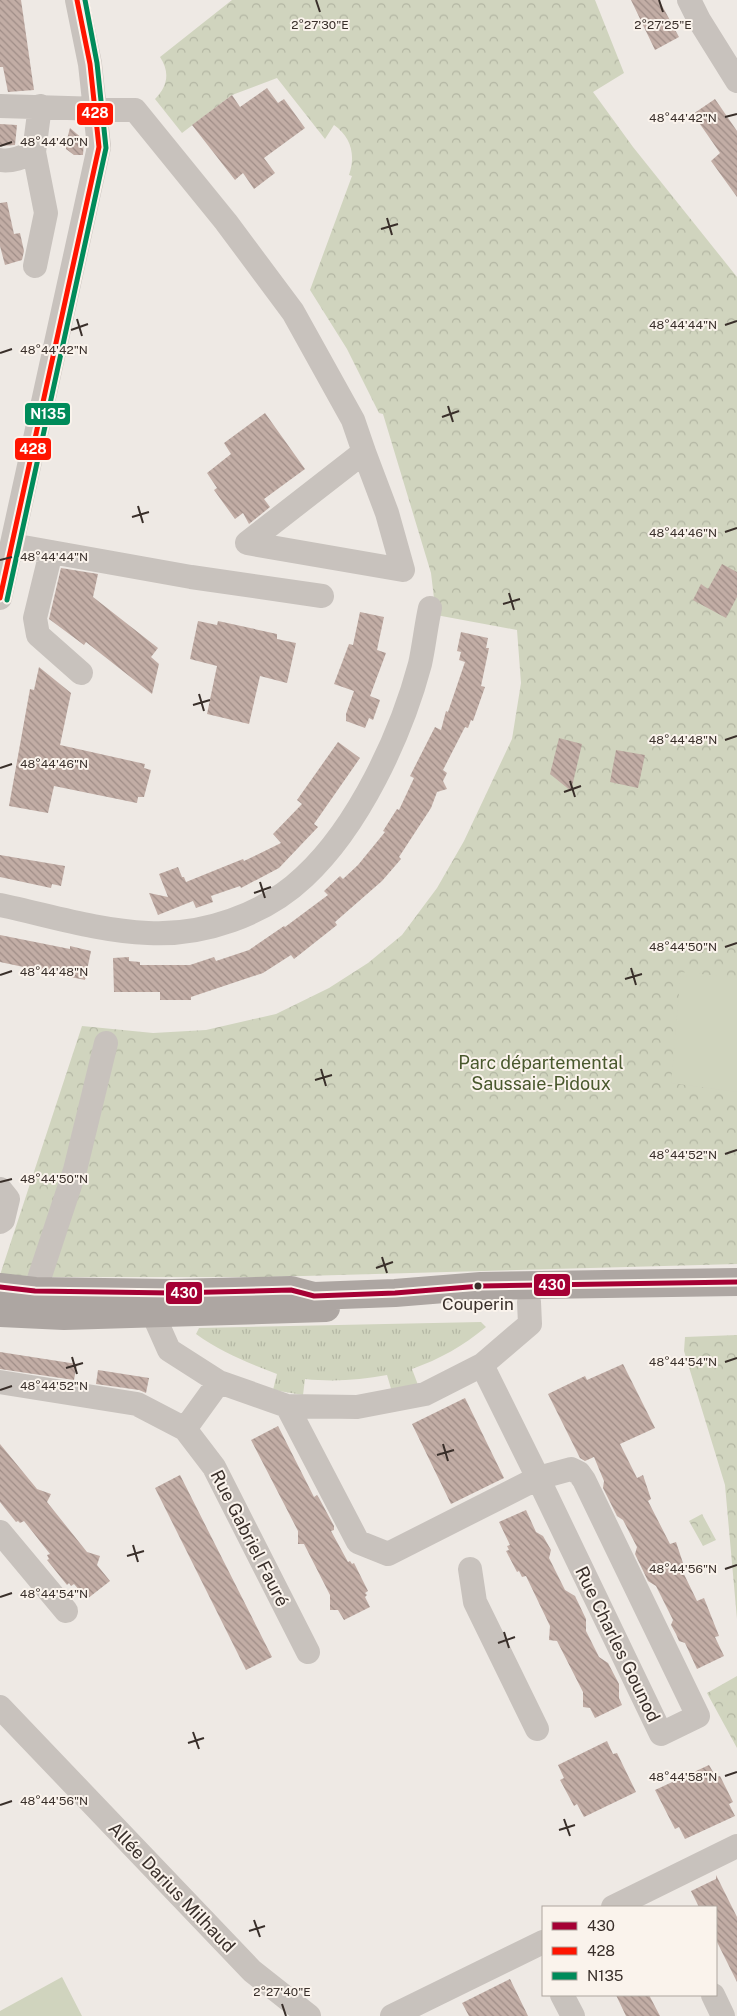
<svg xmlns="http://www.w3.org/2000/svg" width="737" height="2016" font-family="'Public Sans',sans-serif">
  <defs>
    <pattern id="grass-tufts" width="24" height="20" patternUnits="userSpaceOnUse" patternTransform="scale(1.25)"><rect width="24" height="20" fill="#d0d4be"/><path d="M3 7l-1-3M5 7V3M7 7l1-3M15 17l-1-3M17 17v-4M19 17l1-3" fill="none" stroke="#b3b6a3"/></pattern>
    <pattern id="park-crowns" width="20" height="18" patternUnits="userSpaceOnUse" patternTransform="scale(1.25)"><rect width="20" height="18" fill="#d0d4be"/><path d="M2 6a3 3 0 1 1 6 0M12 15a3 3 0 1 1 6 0" fill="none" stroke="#b3b6a3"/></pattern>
    <pattern id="building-back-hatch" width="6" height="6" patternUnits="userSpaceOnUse" patternTransform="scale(1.25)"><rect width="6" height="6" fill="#c2ada5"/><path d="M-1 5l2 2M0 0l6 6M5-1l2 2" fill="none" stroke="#9f8d87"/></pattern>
  </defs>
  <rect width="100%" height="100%" fill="#eee9e4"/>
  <path fill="url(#grass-tufts)" d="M481 1322 486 1327C463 1346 440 1359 412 1369L418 1385 392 1392 387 1375C360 1380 333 1382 305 1379L303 1395 273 1390 277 1374C248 1363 221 1352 196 1334L199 1328Z"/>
  <path fill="url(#park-crowns)" d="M232 0H595L624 73 593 92 633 147 737 277V1264L267 1277H49L0 1275 82 1026 153 1033 206 1030 276 1014 329 988 368 963 402 935 437 888 464 841 512 739 521 683 517 630 436 615 431 573 383 414 379 413 347 349 310 290 352 176 349 175C356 155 351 137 334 125L325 139 277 78 232 95 182 133 155 99C168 86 170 72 160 57Z
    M737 1335V1619L725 1485 684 1351 685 1337Z
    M702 1514 716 1540 703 1546 689 1521Z
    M737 1676V1748L707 1693Z"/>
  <path fill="#d0d4be" d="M681 972 737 978V1092L671 1083Z
    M62 1977 82 2016H0V2011Z"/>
  <path fill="url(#building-back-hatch)" d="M0 0H21L34 90 8 92 3 67H0Z
    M631 0H659L679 37 655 50Z
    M267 88 278 103 284 99 305 128 264 158 275 173 254 189 243 173 235 180 192 125 232 95 240 107Z
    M715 99 737 131V197L711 161 720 153 693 114Z
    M0 124 17 125 15 145 0 146Z
    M70 128 84 140 83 155H74L66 149V143Z
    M7 202 14 234 20 233 24 251 22 260 5 265 0 246V203Z
    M265 413 305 469 264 499 270 507 249 524 243 513 235 519 214 490 217 488 207 473 231 454 224 443Z
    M722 564 737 572V597L726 618 693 600 701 584 708 589Z
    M61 568 98 574 93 597 158 648 151 657 159 664 152 694 86 642 84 645 49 619Z
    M360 612 384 617 377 650 386 653 370 696 380 700 373 720 369 718 365 728 346 721V714L354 691 334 684 349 644 353 645Z
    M198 621 217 625 218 621 277 634V639L296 643 287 683 260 676 249 724 207 714 217 666 190 659Z
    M461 632 488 638 486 648H489L481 686 485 687 473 721 471 720 468 728 465 727 443 770 447 773 443 781 447 789 437 792 431 808 399 857 401 859 382 881 335 922 337 925 294 959 291 955 263 973 191 997V1000H160V992H114L113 958 129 957V961L140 962V965H190L214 957 216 961 249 950 284 926 285 927 328 895 324 891 340 876 343 879 358 865 385 832 383 831 397 809 399 810 414 778 410 776 435 727 441 730 446 711 448 712 465 662 459 660 461 652 457 651Z
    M39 667 71 693 60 745 145 764 144 768 151 770 144 797H138L137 803 54 786 48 813 9 806 30 689 34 690Z
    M559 738 582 744 571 791 550 774Z
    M338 742 360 758 314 824 318 827 279 868 241 888 240 886 211 896 213 902 196 908 193 901 158 915 149 893 168 897 159 874 178 867 182 877H184L186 882 243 859 244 861 281 843 273 834 302 804 297 800Z
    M616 750 645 755 638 788 610 782Z
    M0 855 65 866 61 886 52 884 51 888 0 877Z
    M0 935 70 949V946L91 951 85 980 0 962Z
    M0 1352 77 1364 74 1380 0 1369Z
    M623 1364 655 1428 620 1444 637 1478 643 1475 651 1499 648 1501 670 1544 676 1542 684 1566 681 1568 697 1601 704 1598 719 1636 715 1637 724 1656 697 1669 685 1643 679 1641 676 1634 671 1625 673 1620 656 1586 648 1581 635 1554 637 1547 623 1520 617 1516 603 1488 604 1481 594 1457 585 1461 580 1458 548 1394 585 1376 587 1380Z
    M98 1370 149 1378 146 1393 139 1390 96 1384Z
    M465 1398 504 1478 451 1504 412 1424Z
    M278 1426 314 1497 317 1495 319 1498 334 1526V1530L331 1531 348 1562 350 1561 352 1564 354 1563 368 1591 365 1593 367 1595 365 1597 370 1607 344 1620 338 1610H330V1595L304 1544H298V1531L251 1440Z
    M0 1444 37 1489 51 1494 47 1502 87 1552 100 1556 97 1565 110 1581 87 1599 74 1584 71 1586 69 1583 67 1585 47 1560 49 1559 47 1555 50 1554 24 1521 20 1523 18 1521 16 1522 0 1502Z
    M180 1475 272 1657 246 1670 155 1488Z
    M526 1510 536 1532 543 1536 551 1550 549 1558 565 1590 575 1596 586 1619V1631L599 1657 608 1663 619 1684V1698L622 1705 595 1718 590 1708 583 1707V1692L557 1641 549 1640 550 1626 526 1576 522 1577 519 1571 517 1572 506 1551 509 1550 507 1546 510 1545 499 1522Z
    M607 1741 613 1754 617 1753 636 1792 584 1817 577 1804 574 1806 560 1780 564 1778 558 1765Z
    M709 1765 716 1777 720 1776 733 1802 729 1804 735 1816 685 1839 679 1827 675 1829 655 1790Z
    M716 1875 737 1917V1982L716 1940V1907H699L691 1891 716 1879Z
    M510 1979 528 2016H469L462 2003Z
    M616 1995H649L660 2016H626Z"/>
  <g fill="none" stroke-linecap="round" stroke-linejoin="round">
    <path stroke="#c8c2bd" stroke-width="24" d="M689 0 699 20 737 81
      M0 106 135 110 226 222 293 312 353 420 364 452 247 543 403 570 387 513 364 452
      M34 152 46 213 35 266
      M0 160C12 162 23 157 34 152L40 106
      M12 545 191 577 322 596
      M51 552 35 618 38 635 81 673
      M0 598 99 147 90 64 77 0
      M0 905C48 915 98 931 148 933 203 936 264 915 304 877 359 826 401 735 420 664 424 646 426 626 430 608
      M0 1189 8 1199 3 1220 0 1222
      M35 1291 75 1170 106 1043
      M153 1314 169 1350 219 1382 287 1406 357 1407 425 1394 482 1365 530 1324 529 1302
      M0 1382 137 1404 185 1429 214 1467 308 1652
      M287 1406 358 1542 388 1554 538 1478 482 1365
      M185 1429 219 1382
      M571 1469 579 1473 584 1480 698 1716 661 1734 538 1478Z
      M0 1532 66 1611
      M470 1569 475 1602 537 1729
      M0 1707 252 1971 309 2016
      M613 1907 737 1846
      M562 1995 573 2016
      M713 1995 723 2016
      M392 2016 543 1942"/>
    <path stroke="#ada6a2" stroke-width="28" d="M0 1287 35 1291 172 1293 291 1290 314 1296 395 1293 481 1286 737 1282
      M0 1313 64 1316 326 1308"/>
    <g stroke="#faf3ec" stroke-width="9">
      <path id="bus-1" d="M0 1287 35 1291 172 1293 291 1290 314 1296 395 1293 481 1286 737 1282"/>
    </g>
    <g stroke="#faf3ec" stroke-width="9">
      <path id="bus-2" d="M0 598 99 147 90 64 77 0"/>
    </g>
    <g stroke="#faf3ec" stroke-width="9">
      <path id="bus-3" d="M7 600 106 148 97 63 85 0"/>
    </g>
    <use href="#bus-1" stroke="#a50034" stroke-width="5"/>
    <use href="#bus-2" stroke="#ff1400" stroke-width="5"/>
    <use href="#bus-3" stroke="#008b5a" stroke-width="5"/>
  </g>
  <path fill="none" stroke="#392f2a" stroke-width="2" d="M316 0 320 12M659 0 663 12M725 117 737 114M0 146 12 142M387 218 392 235M381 229 398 224M77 319 82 336M725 325 737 321M71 330 88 324M0 353 12 349M448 406 453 422M442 417 459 411M138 506 143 523M132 517 149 512M725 532 737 528M0 560 12 557M509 593 514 610M503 604 520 599M199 694 204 711M193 705 210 700M725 740 737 736M0 768 12 764M570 781 575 797M564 792 581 786M260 882 265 898M254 893 271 887M725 947 737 943M631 968 636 985M0 975 12 971M625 979 642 974M321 1069 326 1086M315 1080 332 1075M725 1154 737 1150M0 1182 12 1179M382 1257 387 1273M376 1268 393 1262M72 1357 77 1374M725 1362 737 1358M66 1368 83 1363M0 1390 12 1386M443 1444 448 1461M437 1455 454 1450M133 1545 138 1562M127 1556 144 1551M725 1569 737 1565M0 1597 12 1593M504 1632 509 1648M498 1643 515 1637M193 1732 199 1749M188 1743 204 1738M725 1776 737 1772M0 1805 12 1801M564 1819 570 1836M559 1830 575 1825M254 1920 260 1937M249 1931 265 1926M282 2004 286 2016"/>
  <circle fill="#392f2a" stroke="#faf3ec" stroke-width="2" cx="478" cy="1286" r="4.5"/>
  <g text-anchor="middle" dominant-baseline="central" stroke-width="4" stroke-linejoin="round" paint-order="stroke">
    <g font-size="17" fill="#392f2a" stroke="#faf3ec">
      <text x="478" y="1304">Couperin</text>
    </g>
    <g font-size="18" fill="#49582d" stroke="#faf3ec">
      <text x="541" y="1062">Parc départemental<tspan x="541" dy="21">Saussaie-Pidoux</tspan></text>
    </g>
    <g font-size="18" fill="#392f2a" stroke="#faf3ec">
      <text transform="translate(250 1538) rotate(63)">Rue Gabriel Fauré</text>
      <text transform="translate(618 1644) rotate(64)">Rue Charles Gounod</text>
      <text transform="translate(172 1887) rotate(46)">Allée Darius Milhaud</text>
    </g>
  </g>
  <g font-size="12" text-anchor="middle" fill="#392f2a" stroke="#faf3ec" stroke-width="4" stroke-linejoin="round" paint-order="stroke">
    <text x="320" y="29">2°27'30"E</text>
    <text x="663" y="29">2°27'25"E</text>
    <text x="683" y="122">48°44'42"N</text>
    <text x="54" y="146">48°44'40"N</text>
    <text x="683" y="329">48°44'44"N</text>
    <text x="54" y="354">48°44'42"N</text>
    <text x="683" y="537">48°44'46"N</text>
    <text x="54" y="561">48°44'44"N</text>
    <text x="683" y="744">48°44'48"N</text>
    <text x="54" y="768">48°44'46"N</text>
    <text x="683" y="951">48°44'50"N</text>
    <text x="54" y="976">48°44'48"N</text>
    <text x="683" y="1159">48°44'52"N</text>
    <text x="54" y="1183">48°44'50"N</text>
    <text x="683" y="1366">48°44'54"N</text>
    <text x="54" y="1390">48°44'52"N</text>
    <text x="683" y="1573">48°44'56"N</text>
    <text x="54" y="1598">48°44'54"N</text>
    <text x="683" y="1781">48°44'58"N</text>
    <text x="54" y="1805">48°44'56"N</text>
    <text x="282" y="1996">2°27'40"E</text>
  </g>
  <g stroke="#faf3ec" stroke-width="2">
    <rect x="76" y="102" width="38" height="24" rx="5" fill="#ff1400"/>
    <rect x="24" y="402" width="47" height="24" rx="5" fill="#008b5a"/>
    <rect x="14" y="437" width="38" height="24" rx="5" fill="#ff1400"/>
    <rect x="533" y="1273" width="38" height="24" rx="5" fill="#a50034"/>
    <rect x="165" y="1281" width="38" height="24" rx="5" fill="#a50034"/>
  </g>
  <g font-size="14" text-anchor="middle" font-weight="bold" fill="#fff">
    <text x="95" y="118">428</text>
    <text x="48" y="419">N135</text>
    <text x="33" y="454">428</text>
    <text x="552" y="1290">430</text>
    <text x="184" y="1298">430</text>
  </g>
  <rect x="542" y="1906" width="175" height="90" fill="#faf3ec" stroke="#ada59e"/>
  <rect x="552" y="1922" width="25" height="8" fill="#a50034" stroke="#ada59e"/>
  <text x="587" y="1931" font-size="15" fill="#392f2a">430</text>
  <rect x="552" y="1947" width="25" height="8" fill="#ff1400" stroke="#ada59e"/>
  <text x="587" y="1956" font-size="15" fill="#392f2a">428</text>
  <rect x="552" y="1972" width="25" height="8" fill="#008b5a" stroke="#ada59e"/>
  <text x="587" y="1981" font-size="15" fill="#392f2a">N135</text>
</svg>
